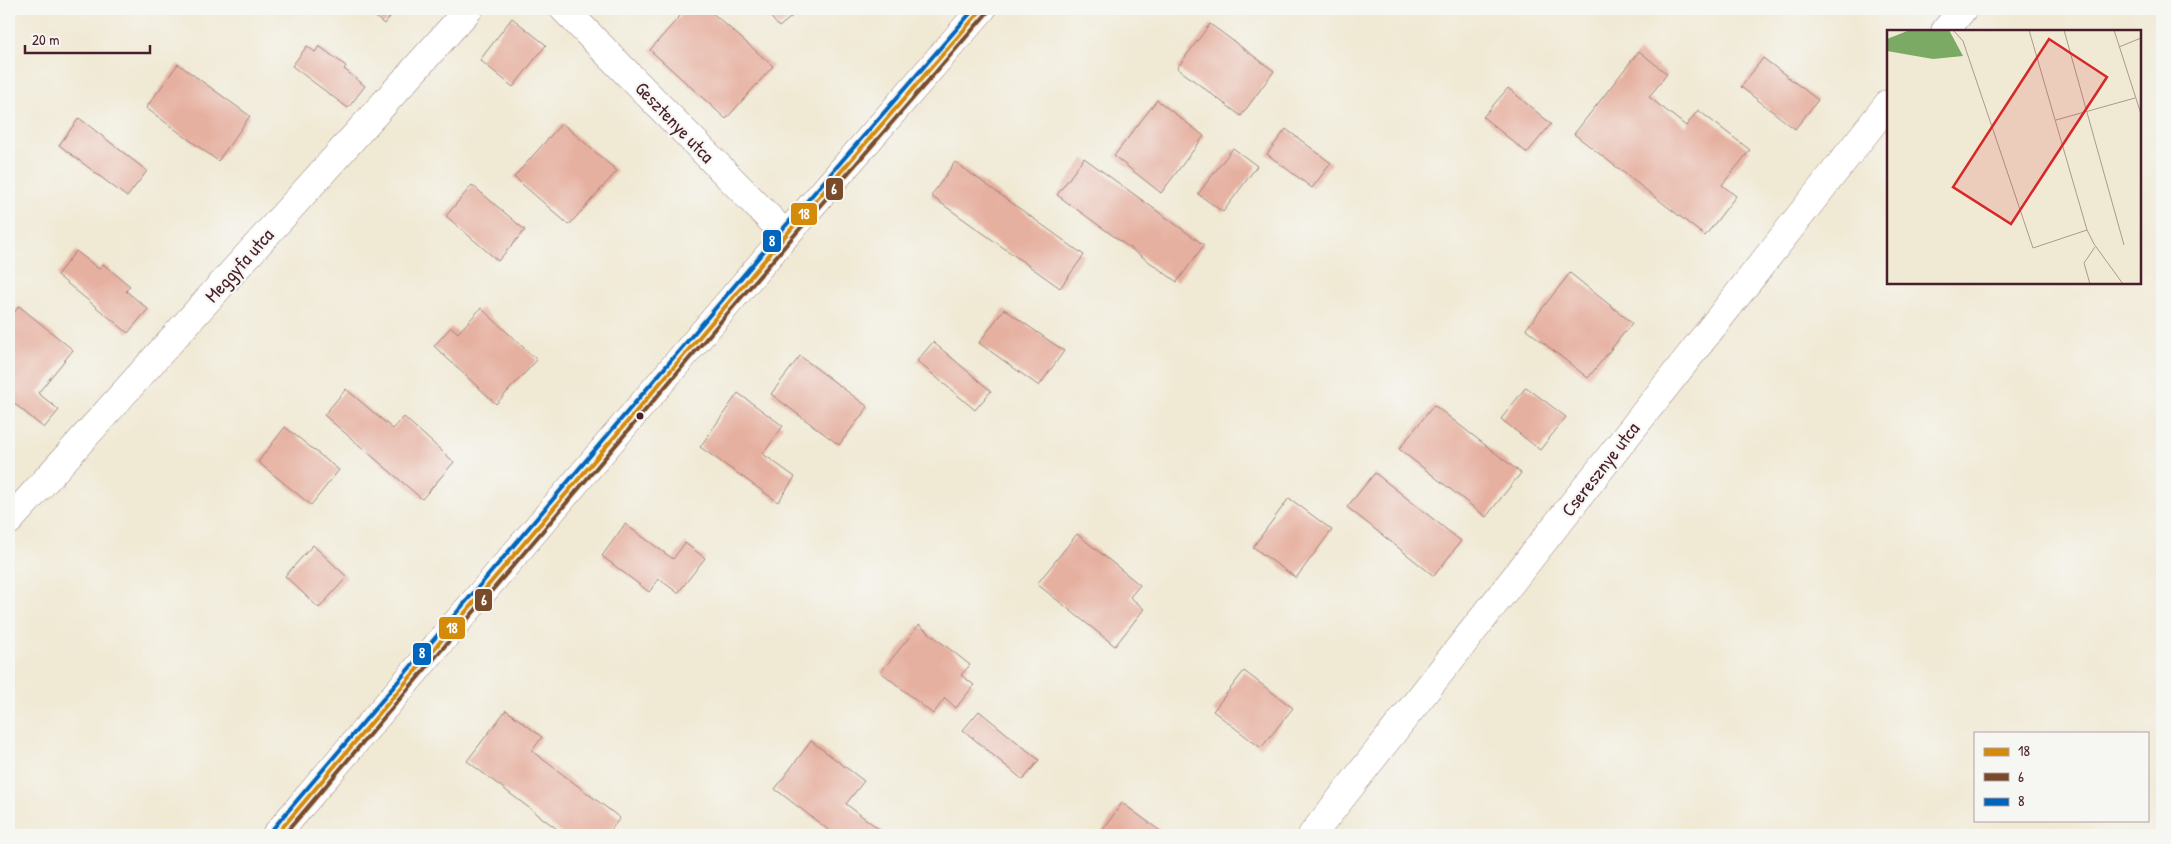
<svg xmlns="http://www.w3.org/2000/svg" width="2171" height="844" font-family="'Patrick Hand',sans-serif">
  <rect width="100%" height="100%" fill="#f6f6f2"/>
  <filter id="ink" filterUnits="userSpaceOnUse"><feTurbulence type="fractalNoise" baseFrequency=".02" numOctaves="2"/><feDisplacementMap in="SourceGraphic" scale="10" xChannelSelector="R" yChannelSelector="G"/><feConvolveMatrix kernelMatrix="1 2 1 2 8 2 1 2 1" color-interpolation-filters="sRGB"/></filter>
  <filter id="wash" filterUnits="userSpaceOnUse"><feTurbulence type="fractalNoise" baseFrequency=".0096" numOctaves="4" result="noise"/><feDisplacementMap in="SourceGraphic" scale="20" xChannelSelector="R" yChannelSelector="G"/><feGaussianBlur stdDeviation="1.12" result="paint"/><feColorMatrix in="noise" values="0 0 0 0 0 0 0 0 0 0 0 0 0 0 0 0 0 1.4 0 .05"/><feComposite in="paint" operator="in"/></filter>
  <g filter="url(#wash)">
    <rect width="100%" height="100%" fill="#f0e9d4"/>
    <g id="blocks">
      <path fill="#e6b0a0" d="M366 9H397L384 24Z
        M686 9H708L773 66 726 119 650 50Z
        M764 9H801L779 27Z
        M512 18 546 45 513 87 480 60Z
        M1210 24 1274 71 1241 116 1177 68Z
        M307 46 315 52 319 46 346 66 344 69 365 86 348 108 292 66Z
        M1639 51 1667 74 1649 97 1686 126 1698 110 1750 150 1722 185 1736 196 1705 236 1574 134Z
        M1763 58 1818 100 1795 129 1741 87Z
        M178 64 250 116 218 161 146 108Z
        M1508 88 1551 124 1527 153 1483 117Z
        M1157 100 1204 136 1161 193 1114 156Z
        M79 118 147 171 127 197 59 145Z
        M562 123 617 171 569 225 514 177Z
        M1286 129 1331 163 1312 188 1267 154Z
        M1233 148 1257 166 1223 212 1198 194Z
        M1084 158 1204 245 1177 282 1057 195Z
        M955 162 1084 255 1060 288 931 196Z
        M472 185 525 230 498 261 446 216Z
        M76 251 99 269 103 264 130 286 126 291 148 309 128 333 57 275Z
        M1570 273 1632 323 1588 378 1526 329Z
        M19 306 73 350 38 393 59 410 44 428 9 399V319Z
        M481 308 537 360 496 404 434 346 451 327 458 333Z
        M1004 309 1064 351 1039 386 979 343Z
        M933 342 991 391 975 410 917 361Z
        M800 356 868 407 839 445 771 394Z
        M1526 387 1566 417 1540 450 1501 419Z
        M346 389 393 429 404 417 454 462 422 499 324 415Z
        M738 393 783 426 763 454 795 477 778 502 700 447Z
        M1434 405 1521 473 1486 517 1399 449Z
        M285 427 339 470 311 505 258 462Z
        M1375 473 1461 541 1434 576 1347 507Z
        M1289 498 1332 530 1296 578 1253 547Z
        M625 524 673 559 685 543 705 558 678 593 659 579 649 592 602 556Z
        M1077 534 1140 585 1130 597 1144 609 1115 646 1037 584Z
        M313 545 347 577 319 608 285 576Z
        M919 625 970 665 961 675 974 685 956 708 945 698 933 714 881 672Z
        M1244 671 1293 708 1261 748 1213 711Z
        M506 710 542 737 532 751 620 818 607 835H565L467 761Z
        M979 711 1039 760 1023 780 963 730Z
        M811 741 864 781 846 804 887 835H835L775 789Z
        M1122 803 1166 835H1099Z"/>
    </g>
  </g>
  <g filter="url(#ink)">
    <use href="#blocks" fill-opacity="0" stroke="#9d8480" stroke-width="1"/>
    <g fill="none" stroke-linecap="round" stroke-linejoin="round">
      <g stroke="#9d8480" stroke-width="29">
        <path id="minor" d="M564 9 786 235
          M1945 31 1963 9
          M9 521 469 9
          M276 835 786 235 982 9
          M1312 835 1888 104"/>
      </g>
      <use href="#minor" stroke="#fff" stroke-width="28"/>
      <g stroke="#f6f6f2" stroke-width="8">
        <path id="bus-1" d="M276 835 786 235 982 9"/>
      </g>
      <g stroke="#f6f6f2" stroke-width="8">
        <path id="bus-2" d="M284 835 791 239 987 13"/>
      </g>
      <g stroke="#f6f6f2" stroke-width="8">
        <path id="bus-3" d="M271 831 781 231 974 9"/>
      </g>
      <use href="#bus-1" stroke="#d48b09" stroke-width="4"/>
      <use href="#bus-2" stroke="#7a4b2a" stroke-width="4"/>
      <use href="#bus-3" stroke="#0065bd" stroke-width="4"/>
    </g>
  </g>
  <circle fill="#4a1f2b" stroke="#f6f6f2" stroke-width="2" cx="640" cy="416" r="4.5"/>
  <g text-anchor="middle" dominant-baseline="central" stroke-width="4.5" stroke-linejoin="round" paint-order="stroke">
    <g font-size="19" fill="#4a1f2b" stroke="#f6f6f2">
      <text transform="translate(675 122) rotate(46)">Gesztenye utca</text>
      <text transform="translate(239 265) rotate(-48)">Meggyfa utca</text>
      <text transform="translate(1600 469) rotate(-52)">Cseresznye utca</text>
    </g>
  </g>
  <g transform="translate(1887 30)">
    <rect width="254" height="254" fill="#f0e9d4"/>
    <path d="M23 0H62L76 26 46 29 0 21V9Z" fill="#7aaa63"/>
    <path fill="none" stroke="#ae9890" stroke-width="1" d="M66 0 76 11 146 218 200 200M142 0 200 200 207 214 236 254M177 0 237 215M227 0 254 84M232 17 254 8M169 90 248 68M203 254 197 233 208 217"/>
    <path fill="#d62828" fill-opacity="0.15" stroke="#d62828" stroke-width="2.5" d="M162 9 220 47 124 194 66 157Z"/>
    <rect width="254" height="254" fill="none" stroke="#4a1f2b" stroke-width="2.5"/>
  </g>
  <g stroke="#f6f6f2" stroke-width="2">
    <rect x="825" y="177" width="19" height="24" rx="5" fill="#7a4b2a"/>
    <rect x="790" y="202" width="28" height="24" rx="5" fill="#d48b09"/>
    <rect x="762" y="229" width="20" height="24" rx="5" fill="#0065bd"/>
    <rect x="474" y="588" width="19" height="24" rx="5" fill="#7a4b2a"/>
    <rect x="438" y="616" width="28" height="24" rx="5" fill="#d48b09"/>
    <rect x="412" y="642" width="20" height="24" rx="5" fill="#0065bd"/>
  </g>
  <g font-size="14" text-anchor="middle" font-weight="bold" fill="#fff">
    <text x="834" y="194">6</text>
    <text x="804" y="219">18</text>
    <text x="772" y="246">8</text>
    <text x="484" y="605">6</text>
    <text x="452" y="633">18</text>
    <text x="422" y="658">8</text>
  </g>
  <rect width="2171" height="844" fill="none" stroke="#f6f6f2" stroke-width="30"/>
  <rect x="1974" y="732" width="175" height="90" fill="#f6f6f2" stroke="#b1a0a2"/>
  <rect x="1984" y="748" width="25" height="8" fill="#d48b09" stroke="#b1a0a2"/>
  <text x="2018" y="756" font-size="15" fill="#4a1f2b">18</text>
  <rect x="1984" y="773" width="25" height="8" fill="#7a4b2a" stroke="#b1a0a2"/>
  <text x="2018" y="782" font-size="15" fill="#4a1f2b">6</text>
  <rect x="1984" y="798" width="25" height="8" fill="#0065bd" stroke="#b1a0a2"/>
  <text x="2018" y="806" font-size="15" fill="#4a1f2b">8</text>
  <path d="M25 45v8h125v-8" fill="none" stroke="#4a1f2b" stroke-width="2.5"/>
  <text x="32" y="45" font-size="15" fill="#4a1f2b" stroke="#f6f6f2" stroke-width="4" paint-order="stroke">20 m</text>
</svg>
